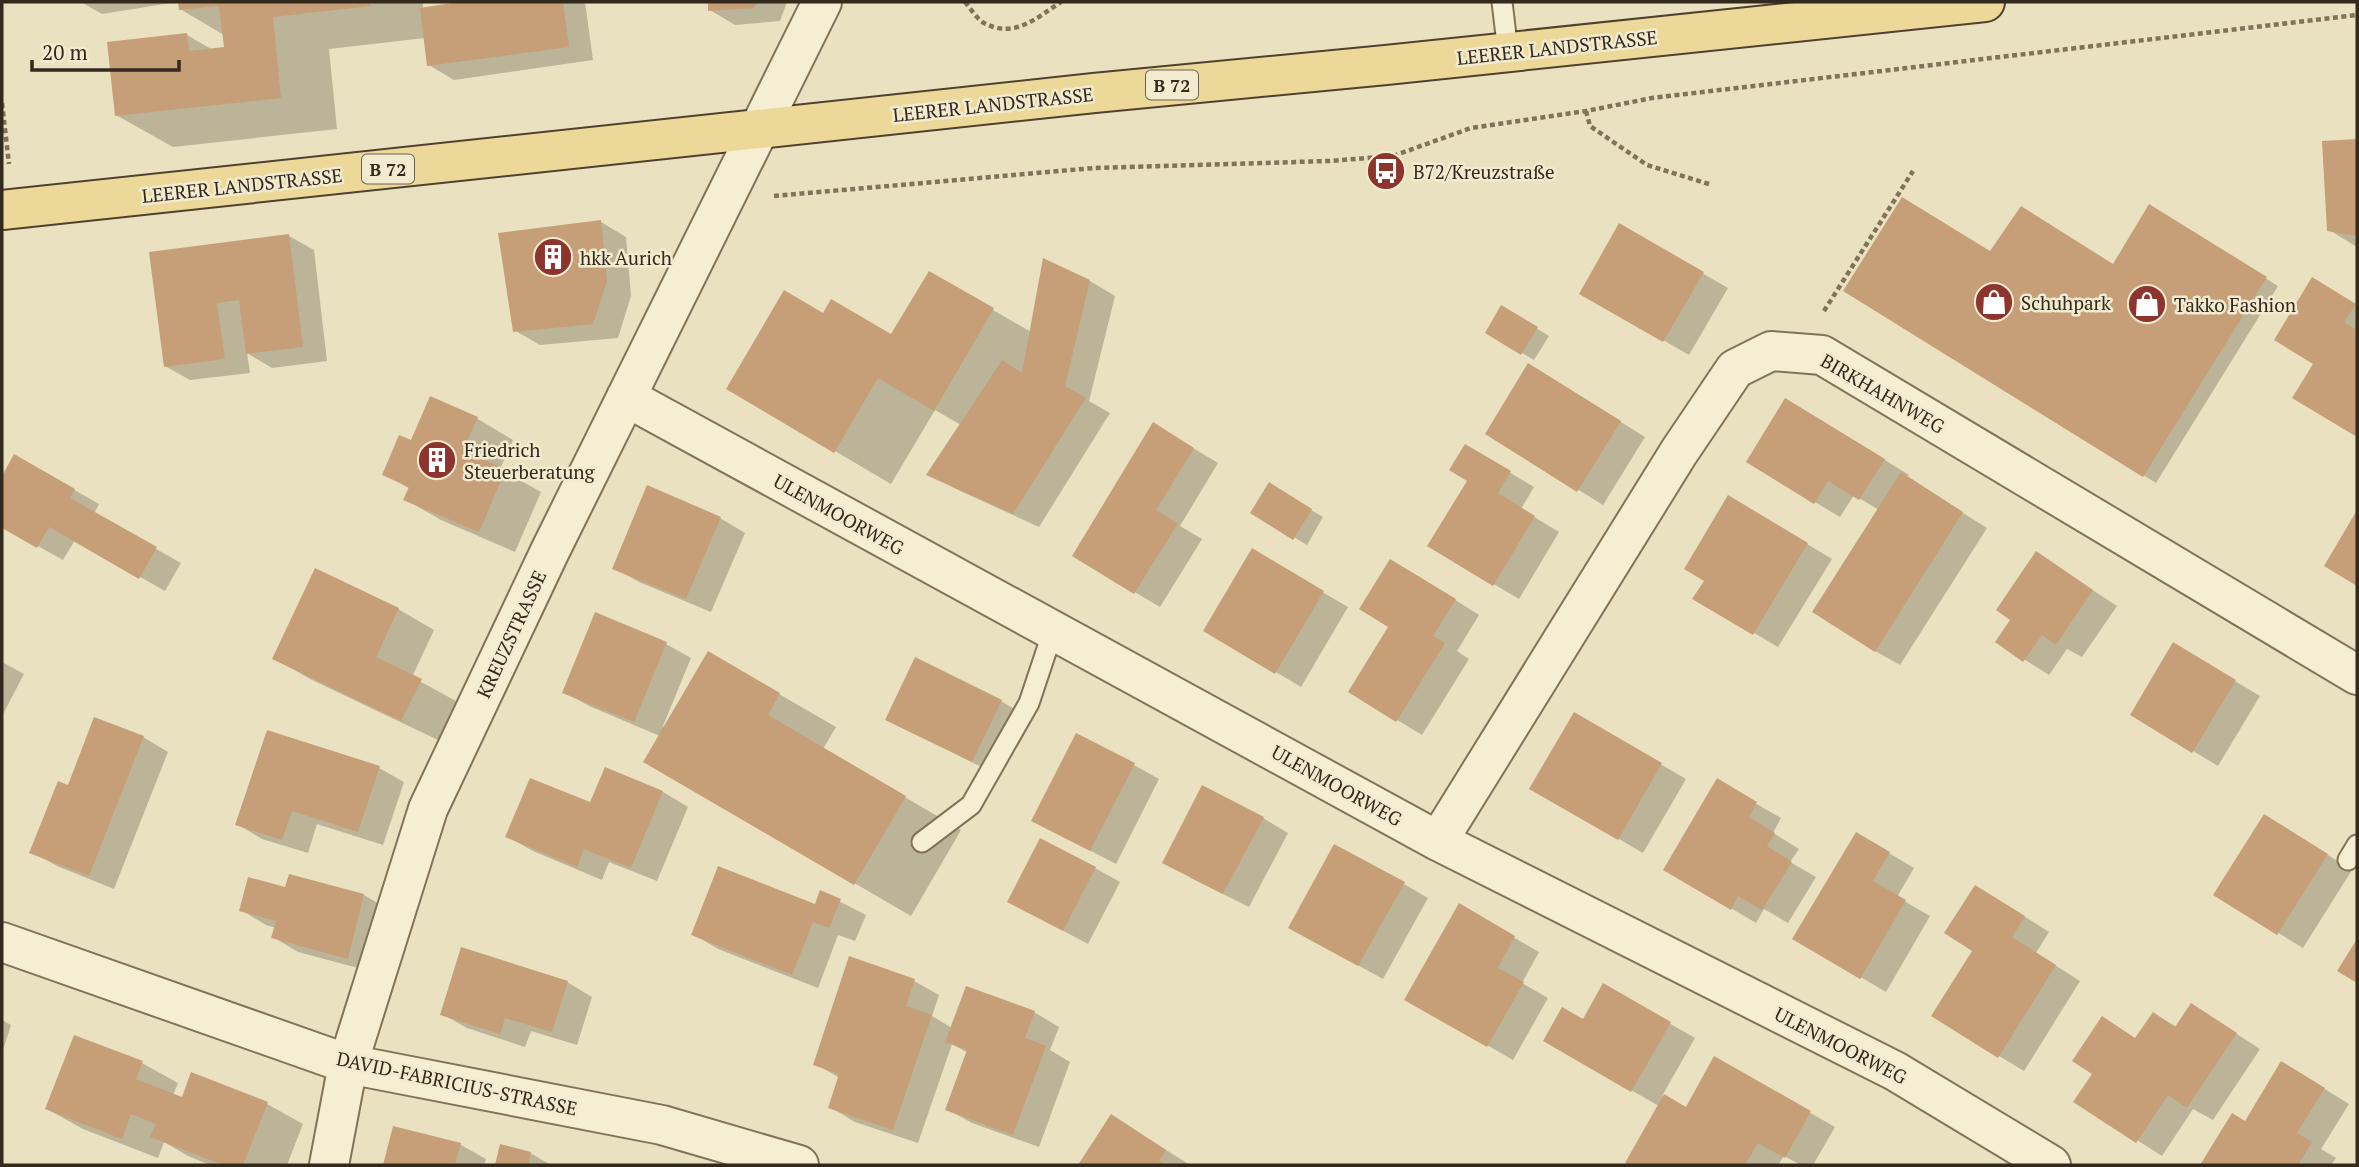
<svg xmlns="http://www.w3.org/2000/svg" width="2359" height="1167" font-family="'PT Serif',serif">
  <rect width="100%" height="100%" fill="#eae1c0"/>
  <path fill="#0003" d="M81 2H177L102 14Z
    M180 2H423V9L461 4 460 2H585L593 60 454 80 429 65 425 38 329 49 337 129 173 147 116 115 187 35 213 50 226 49 224 35 180 9Z
    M693 2H787L780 21 735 25 710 10 709 3Z
    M2357 141V247L2329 230 2324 143Z
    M2161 213 2278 286 2156 483 1845 291 1991 253 2113 265Z
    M601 222 626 237 631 296 618 338 540 345 514 330Z
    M1620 226 1728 288 1689 355 1582 293Z
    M289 236 314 250 327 361 272 368 247 353 250 373 190 380 165 366 151 254Z
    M929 273 1031 332 1090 281 1115 296 1089 401 1110 413 1039 527 954 488 929 474 961 425 935 410 891 484 728 388 824 316 892 336Z
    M2313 279 2357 306V435L2295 397 2316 363Z
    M1502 307 1549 336 1534 360 1487 332Z
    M1553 380 1645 437 1603 505 1487 433Z
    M431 399 478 419 513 440 500 469 541 492 515 552 441 520 406 500 410 489 384 474 412 442Z
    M1811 414 1909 475 1907 478 1987 528 1900 665 1875 651 1879 510 1854 495 1840 517 1748 462Z
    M1178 439 1218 463 1180 526 1202 539 1160 607 1074 556Z
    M1466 446 1534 487 1521 509 1559 532 1519 599 1429 546 1469 480Z
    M15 456 99 504 94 514 181 563 165 591 75 540 63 560 2 526V479Z
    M1269 485 1323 517 1307 545 1253 513Z
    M1754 512 1832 559 1778 647 1695 598Z
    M720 518 745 533 711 612 639 582 614 568Z
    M1252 551 1348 607 1301 687 1205 630Z
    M2036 553 2117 606 2082 657 2067 649 2049 675 1997 642 2012 620Z
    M1416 575 1479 615 1457 651 1469 659 1422 735 1351 692 1391 626Z
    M398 609 434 630 412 677 456 701 438 740 310 679 274 658Z
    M666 644 691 658 663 726 665 727 708 653 836 727 823 749 961 830 911 916 645 761 660 736 589 706 564 692Z
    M2198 659 2260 696 2218 766 2132 714Z
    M2 662 24 674 2 716Z
    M1001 701 1026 716 997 775 887 719Z
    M1574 714 1686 779 1643 853 1532 788Z
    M143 737 168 752 114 889 57 866 32 852 69 787Z
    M1134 765 1159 779 1116 864 1033 821Z
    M379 768 404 782 383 845 317 824 308 853 262 839 237 824Z
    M605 769 663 792 688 807 657 881 609 862 602 880 533 851 508 837 591 805Z
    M1717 781 1781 818 1773 833 1799 849 1790 862 1816 877 1788 923 1764 909 1756 923 1665 869Z
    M1263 818 1288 833 1249 907 1189 877Z
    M2289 831 2352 870 2303 948 2216 895Z
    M1857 834 1914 868 1897 897 1930 916 1886 992 1795 938Z
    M1095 868 1120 882 1088 944 1034 915Z
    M290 876 364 895 389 910 373 972 298 952 273 937 276 928 266 925 241 910 286 889Z
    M1404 884 1428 898 1383 979 1316 942Z
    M821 892 866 915 855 941 838 935 818 988 718 949 693 934 816 907Z
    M2000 901 2049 932 2036 953 2080 981 2024 1071 1999 1056 1974 950Z
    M1460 906 1539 952 1522 983 1548 998 1513 1060 1407 999Z
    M914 981 939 995 932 1016 952 1028 1034 1012 1059 1027 1050 1050 1070 1062 1039 1147 972 1123 947 1109 968 1053 952 1044 918 1143 855 1122 830 1107 840 1078 815 1064Z
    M567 982 592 997 577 1045 531 1031 525 1047 467 1028 442 1014Z
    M1604 986 1695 1038 1662 1096 1686 1109 1715 1058 1835 1127 1813 1165H1801L1784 1156 1778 1165H1633L1627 1162 1659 1106 1545 1041 1584 1021Z
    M2192 1005 2260 1049 2213 1120 2193 1109 2162 1156 2076 1101 2137 1039 2154 1014 2177 1027Z
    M2 1020 11 1025 2 1053Z
    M142 1063 178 1083 173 1095 183 1099 267 1104 303 1124 287 1165H210L188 1156 164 1142 158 1158 83 1129 47 1109Z
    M2307 1078 2349 1104 2321 1149 2336 1158 2331 1165H2202L2233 1115 2246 1123Z
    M1111 1117 1136 1131 1190 1165H1080Z
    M395 1128 461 1145 486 1159 484 1165H385Z
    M502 1146 530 1153 551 1165H497Z"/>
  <path fill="#c69f78" d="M178 2H370L371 6 273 17 281 98 115 116 107 42 187 33 189 51 224 47 219 6 179 10Z
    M458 2H563L569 47 427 66 420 8Z
    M708 2H757L754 8 708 11Z
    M2357 139V236L2327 231 2322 141Z
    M1902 197 1990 251 2021 206 2113 264 2149 204 2267 277 2143 477 1843 291Z
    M601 220 607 281 593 324 513 332 498 233Z
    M1619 223 1704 272 1663 342 1579 294Z
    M289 234 303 347 246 354 239 300 217 303 225 359 164 367 149 252Z
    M1043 258 1090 280 1065 386 1086 398 1013 514 926 475 1002 360 1022 373Z
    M929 271 994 308 934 411 878 378 834 453 726 389 784 290 823 313 831 299 891 334Z
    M2312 277 2356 304 2344 322 2357 330V437L2292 398 2313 364 2274 340Z
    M1501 305 1538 327 1521 355 1485 333Z
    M1528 363 1621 421 1577 492 1485 434Z
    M430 396 478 417 463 451 506 469 479 532 403 500 409 487 382 475 399 435 411 440Z
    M1785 398 1885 459 1859 500 1828 481 1814 504 1746 462Z
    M1153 422 1194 448 1156 510 1178 523 1134 594 1072 556Z
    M1465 444 1511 471 1498 493 1535 516 1493 586 1427 546 1467 481 1449 470Z
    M14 454 75 489 70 498 157 547 139 579 49 527 37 548 2 528V476Z
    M1901 472 1963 512 1875 652 1812 612Z
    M1269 482 1312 509 1293 540 1250 513Z
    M647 485 721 517 686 599 612 569Z
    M1728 495 1808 543 1753 635 1692 599 1704 581 1684 569Z
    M2357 510V586L2324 566Z
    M1252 548 1324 591 1275 674 1203 631Z
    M2036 551 2093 590 2056 645 2042 635 2023 662 1995 642 2010 620 1996 610Z
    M1390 559 1456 599 1433 636 1445 643 1396 722 1348 692 1388 627 1359 609Z
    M315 568 399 608 376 657 422 679 401 721 272 659Z
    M595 612 667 642 634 722 562 693Z
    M2173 642 2236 680 2192 753 2130 715Z
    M708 651 780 693 768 715 906 796 854 885 643 762Z
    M915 657 1002 700 972 762 885 720Z
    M1574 712 1662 763 1618 840 1529 789Z
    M94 717 144 736 89 876 29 853 58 781 68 785Z
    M267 730 380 766 358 832 292 811 282 840 235 825Z
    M1076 733 1135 763 1090 851 1031 821Z
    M605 767 663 791 631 868 584 849 577 867 505 837 530 778 590 802Z
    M1717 778 1757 802 1749 817 1775 833 1767 846 1792 862 1762 910 1738 896 1731 910 1663 870Z
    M1202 785 1264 817 1223 894 1162 863Z
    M2264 814 2328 854 2277 935 2213 895Z
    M1856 832 1890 852 1873 881 1906 900 1860 979 1792 939Z
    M1040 838 1096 867 1063 931 1007 902Z
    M1334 844 1405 882 1358 966 1288 928Z
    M718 866 815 904 820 890 841 899 829 928 813 922 792 975 691 935Z
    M289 874 364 894 348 959 271 938 276 921 239 911 248 877 285 887Z
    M1975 885 2025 916 2012 937 2056 965 1998 1058 1931 1016 1972 951 1944 933Z
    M1459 903 1515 936 1498 968 1524 982 1487 1047 1404 1000Z
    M2357 939V983L2337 971Z
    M461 947 568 981 552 1032 505 1018 500 1034 440 1015Z
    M849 956 915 979 906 1006 932 1015 893 1130 828 1108 839 1074 813 1065Z
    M1603 983 1671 1022 1631 1092 1543 1041 1562 1007 1583 1019Z
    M966 986 1035 1011 1025 1038 1046 1046 1013 1135 945 1110 967 1050 945 1042Z
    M2191 1003 2237 1033 2187 1108 2168 1095 2136 1143 2073 1102 2092 1074 2072 1061 2102 1016 2135 1038 2153 1012 2175 1027Z
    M74 1035 143 1061 136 1079 182 1097 191 1072 268 1102 243 1165H223L150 1137 156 1124 131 1114 122 1139 45 1109Z
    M1714 1056 1811 1111 1785 1158 1758 1143 1745 1165H1630L1625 1163 1664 1094 1686 1107Z
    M2281 1061 2325 1088 2297 1133 2312 1142 2298 1165H2200L2232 1113 2245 1121Z
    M1111 1114 1166 1150 1159 1161 1166 1165H1078Z
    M393 1126 461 1143 455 1165H383Z
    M500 1144 531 1152 528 1165H495Z"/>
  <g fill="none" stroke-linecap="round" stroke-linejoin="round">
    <g stroke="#827259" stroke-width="23">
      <path id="service" d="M1502 2 1508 52
        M922 842 971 805 1029 703 1053 631
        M2348 860 2357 845"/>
    </g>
    <g stroke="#827259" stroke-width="42">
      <path id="minor" d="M626 397 1438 841 1895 1071 2051 1165
        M1438 841 1679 452 1735 369 1771 351 1822 355 2357 675
        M2 942 348 1064 662 1125 799 1165
        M329 1165 348 1064 428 809 550 551 822 2"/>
    </g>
    <g stroke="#50402e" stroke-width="42">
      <path id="primary" d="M2 210 1094 93 1386 65 1985 2"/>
    </g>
    <path stroke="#827259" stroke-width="4.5" stroke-dasharray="5 3.5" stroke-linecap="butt" d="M965 2C970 8 977 19 984 23 1015 39 1036 18 1061 2
      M2 103 9 164
      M1586 111 1590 126 1647 165 1709 184
      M774 196 1094 168 1329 161 1393 156 1471 128 1586 111 1652 98 2357 15
      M1824 311 1913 171"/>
    <use href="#service" stroke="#f6eed3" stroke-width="19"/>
    <use href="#minor" stroke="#f6eed3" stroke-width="38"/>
    <use href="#primary" stroke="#ecd99a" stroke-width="38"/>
  </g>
  <defs>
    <g id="bus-disc" transform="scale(2.0125)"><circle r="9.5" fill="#8d342e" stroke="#f2ebcf"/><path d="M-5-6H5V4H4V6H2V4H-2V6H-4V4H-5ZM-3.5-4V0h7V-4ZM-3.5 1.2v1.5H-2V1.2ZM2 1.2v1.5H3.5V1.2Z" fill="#fff"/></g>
    <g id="building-disc" transform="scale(2.0125)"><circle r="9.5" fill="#8d342e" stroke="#f2ebcf"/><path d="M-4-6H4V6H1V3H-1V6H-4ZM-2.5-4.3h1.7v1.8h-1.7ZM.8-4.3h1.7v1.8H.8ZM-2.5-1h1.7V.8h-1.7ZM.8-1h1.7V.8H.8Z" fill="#fff"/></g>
    <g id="shop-disc" transform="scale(2.0125)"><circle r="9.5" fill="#8d342e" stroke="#f2ebcf"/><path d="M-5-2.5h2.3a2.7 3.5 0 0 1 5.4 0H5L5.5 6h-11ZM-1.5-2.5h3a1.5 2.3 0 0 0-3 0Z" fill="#fff"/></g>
  </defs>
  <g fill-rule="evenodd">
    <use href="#bus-disc" x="1386" y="171"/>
    <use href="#building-disc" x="553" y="257"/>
    <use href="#shop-disc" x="1994" y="302"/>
    <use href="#shop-disc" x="2147" y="304"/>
    <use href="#building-disc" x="437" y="460"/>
  </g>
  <g text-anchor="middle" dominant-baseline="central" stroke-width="5" stroke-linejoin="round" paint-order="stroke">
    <g fill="#f2ebcf" stroke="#6c6352" stroke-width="2">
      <rect x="1146" y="70.5" width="52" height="29" rx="5"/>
      <rect x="362" y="154.5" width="52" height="29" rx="5"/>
    </g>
    <g font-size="18" font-weight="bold" fill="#33291d">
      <text x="1172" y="85">B 72</text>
      <text x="388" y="169">B 72</text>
    </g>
    <g font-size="19" fill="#33291d" stroke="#f2ebcf">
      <text transform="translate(1557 47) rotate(-6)">LEERER LANDSTRASSE</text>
      <text transform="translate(993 104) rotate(-6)">LEERER LANDSTRASSE</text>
      <text transform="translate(242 185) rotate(-6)">LEERER LANDSTRASSE</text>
      <text transform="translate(1883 393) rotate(30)">BIRKHAHNWEG</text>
      <text transform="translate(839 514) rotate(29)">ULENMOORWEG</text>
      <text transform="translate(511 634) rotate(-65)">KREUZSTRASSE</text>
      <text transform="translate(1337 785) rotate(29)">ULENMOORWEG</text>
      <text transform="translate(1841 1045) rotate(27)">ULENMOORWEG</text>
      <text transform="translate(457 1083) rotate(12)">DAVID-FABRICIUS-STRASSE</text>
    </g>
    <g font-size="19" fill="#33291d" stroke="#f2ebcf" text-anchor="start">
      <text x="1413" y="171">B72/Kreuzstraße</text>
      <text x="580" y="257">hkk Aurich</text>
      <text x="2021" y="302">Schuhpark</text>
      <text x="2174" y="304">Takko Fashion</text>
      <text x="464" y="449">Friedrich<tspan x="464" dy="22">Steuerberatung</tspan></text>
    </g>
  </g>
  <rect width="2359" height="1167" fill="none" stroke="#33291d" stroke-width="7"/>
  <path d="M32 60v10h147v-10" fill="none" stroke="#33291d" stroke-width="3.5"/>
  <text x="42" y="60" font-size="21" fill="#33291d" stroke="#f2ebcf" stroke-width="5" paint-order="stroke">20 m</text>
</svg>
